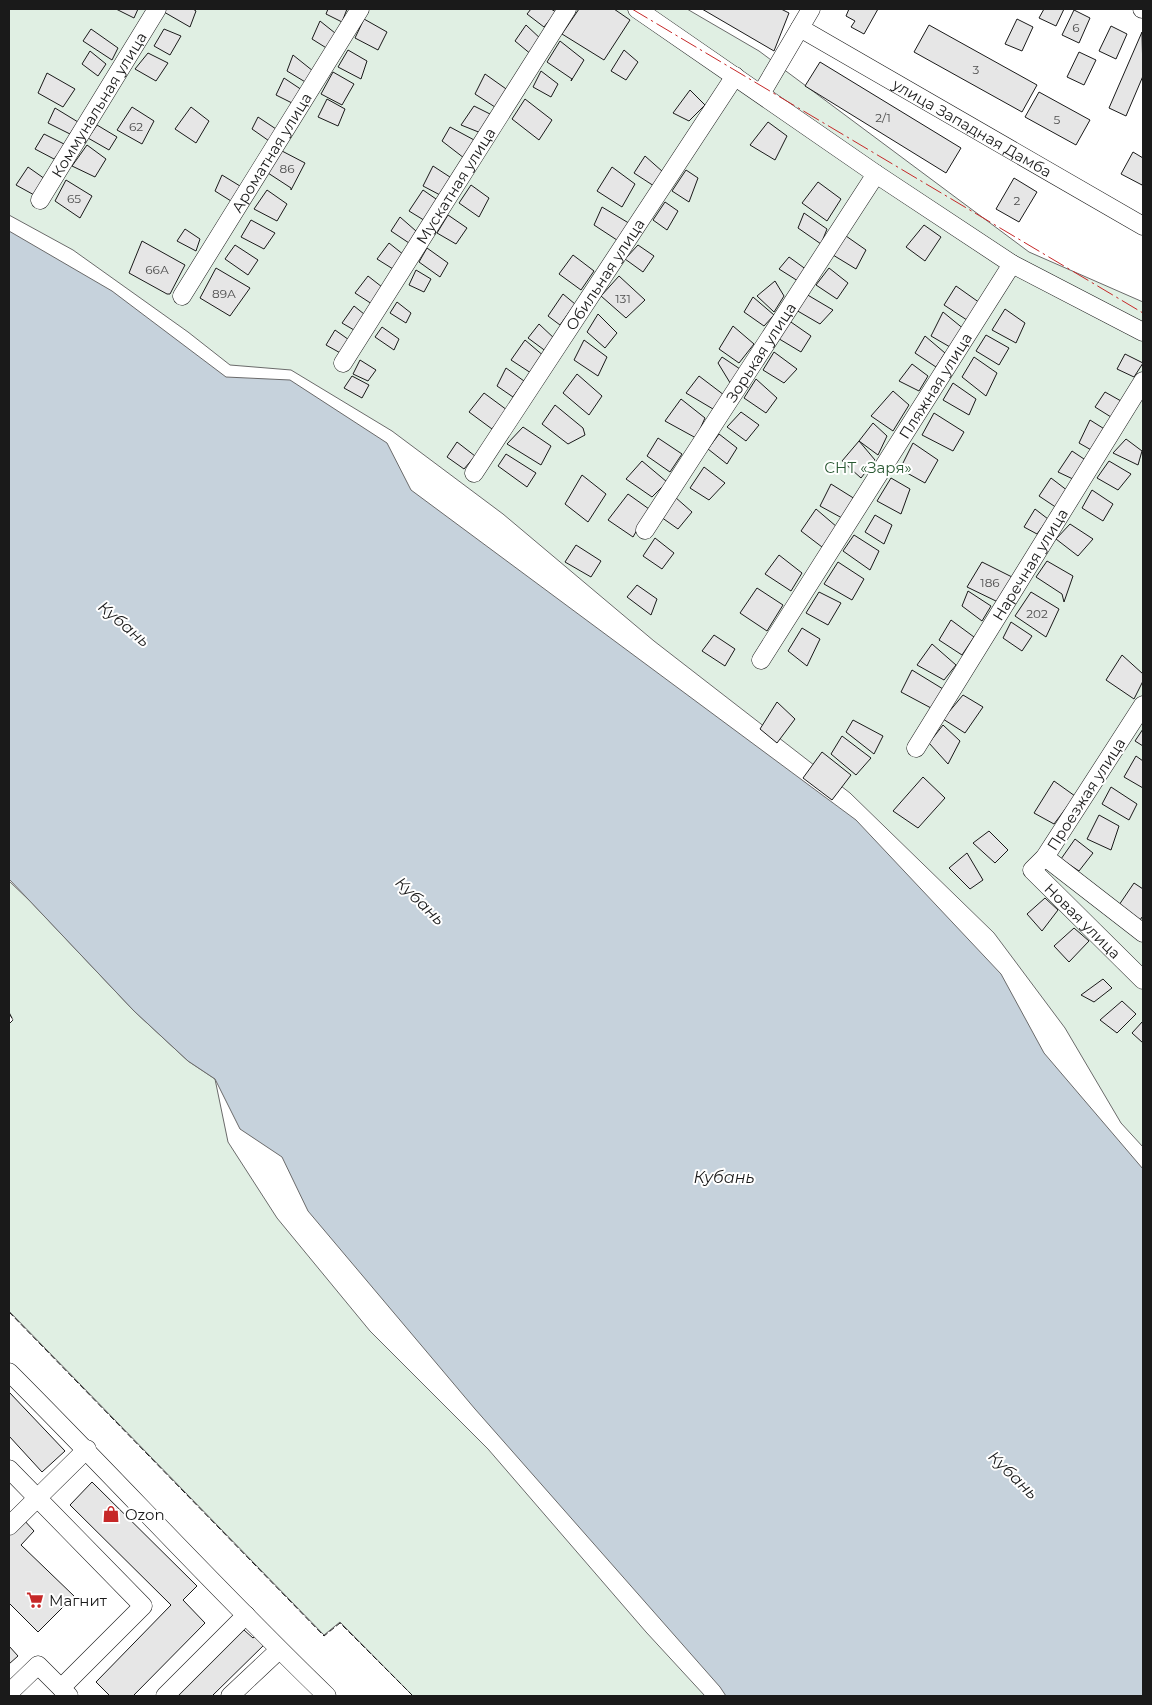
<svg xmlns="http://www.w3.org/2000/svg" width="1152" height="1705" font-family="Montserrat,sans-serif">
  <rect width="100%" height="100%" fill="#fff"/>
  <path fill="#e0efe3" stroke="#6a6a6a" d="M9 9H687L759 51 1029 252 1143 302V1147L1121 1123 1065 1028 994 933 850 793 654 641 503 514 392 431 291 370 230 365 188 332 73 250 9 215Z
    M9 881 31 902 134 1011 188 1061 215 1079 228 1142 277 1218 370 1331 488 1449 646 1632 705 1696H413L340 1622 324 1635 9 1311V1024L13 1020 9 1012Z"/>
  <path fill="#c6d2dc" stroke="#6a6a6a" d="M9 231 112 291 226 377 290 380 387 443 411 490 856 820 1001 974 1044 1053 1143 1169V1696H726L720 1687 475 1409 308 1211 282 1157 240 1129 215 1079 188 1061 134 1011 9 879Z"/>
  <path fill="#e6e6e6" stroke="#1a1a1a" d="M116 9H138L134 18Z
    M166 9H193L196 11 190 27 164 12Z
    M328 9H347L342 22 326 14Z
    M531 9H551L556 12 544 27 527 14Z
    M579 9H614L630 20 604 60 562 34Z
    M702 9H781L789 13 774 51Z
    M849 9H878L864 34 851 27 855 21 846 16Z
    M1044 9H1064L1056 26 1039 18Z
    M1074 10 1090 18 1079 43 1062 35Z
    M364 19 387 32 378 50 355 38Z
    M1017 19 1033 27 1022 51 1005 44Z
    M320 21 335 33 328 49 312 39Z
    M526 25 543 41 532 55 515 41Z
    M929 25 1037 85 1022 112 914 52Z
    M1111 26 1127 34 1116 59 1099 51Z
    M91 29 118 48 112 60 83 41Z
    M164 29 181 36 170 55 154 46Z
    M1142 32 1143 76 1126 116 1109 108Z
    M560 41 584 60 571 81 572 79 547 62Z
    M348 50 367 61 361 79 338 67Z
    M624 50 638 62 626 80 611 71Z
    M90 51 106 64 98 76 82 64Z
    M1079 52 1096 60 1084 85 1067 77Z
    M148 53 168 63 156 81 135 69Z
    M293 55 313 71 307 83 287 71Z
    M820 62 961 148 946 173 805 86Z
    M541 71 558 84 551 97 533 87Z
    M333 72 354 84 342 105 321 94Z
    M47 73 75 89 63 107 38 93Z
    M485 74 509 91 498 109 475 94Z
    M284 78 302 90 296 105 276 95Z
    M690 90 705 105 689 121 673 113Z
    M1039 92 1090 120 1076 145 1025 117Z
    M327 99 345 109 338 126 318 117Z
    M525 99 552 120 539 140 512 119Z
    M474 106 492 115 481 133 461 125Z
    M132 107 154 121 142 144 117 130Z
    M191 107 209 121 196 143 175 129Z
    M55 108 78 122 70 134 48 123Z
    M258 117 279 131 272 143 252 129Z
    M768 122 787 136 775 160 750 145Z
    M97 125 117 137 109 150 88 138Z
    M450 127 476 141 464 158 442 141Z
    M44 134 66 145 54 159 35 149Z
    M87 145 106 159 95 177 72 166Z
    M282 151 305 163 291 190V188L268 173Z
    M1133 152 1143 158V182L1142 185 1121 174Z
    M645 156 663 172 654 186 634 173Z
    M433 166 453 179 442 196 423 186Z
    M28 167 45 179 36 196 16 185Z
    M612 167 635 184 622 207 597 191Z
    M686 170 698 178 689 202 672 191Z
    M222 175 240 186 231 201 215 191Z
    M1014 178 1037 192 1019 222 996 209Z
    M66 180 92 196 80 218 55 201Z
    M818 182 841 199 827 221 802 203Z
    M471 185 489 198 479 217 459 203Z
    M267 190 287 204 277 221 254 209Z
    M423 190 439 201 427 222 409 211Z
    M665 202 678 211 667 230 653 220Z
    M602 207 632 225 620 242 594 225Z
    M804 213 827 229 821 244 798 228Z
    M448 215 467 228 456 244 437 233Z
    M400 217 416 231 409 243 391 231Z
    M251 220 275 233 264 249 241 237Z
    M924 225 941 237 925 261 906 247Z
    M185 229 200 239 196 251 177 241Z
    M846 236 866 250 856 269 833 255Z
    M142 241 185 265 170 294H167L129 273Z
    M389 243 404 255 393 269 377 259Z
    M235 245 258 260 248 275 225 259Z
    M638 245 654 256 643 272 625 259Z
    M427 248 448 263 440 277 419 262Z
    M573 255 594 271 581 290 559 274Z
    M789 257 807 270 798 281 779 269Z
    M216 268 250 288 230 316 200 298Z
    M829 268 848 283 837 299 816 285Z
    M416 270 431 279 424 292 409 285Z
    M368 276 382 287 372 304 355 293Z
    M619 276 645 300 626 318 601 296Z
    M775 281 784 296 774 312 757 296Z
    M956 286 980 303 970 322 944 305Z
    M563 294 575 304 560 325 548 316Z
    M806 294 833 310 820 324 796 310Z
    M753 297 774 315 764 326 744 312Z
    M397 302 411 313 406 323 390 313Z
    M354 306 364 314 354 330 342 323Z
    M1005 309 1025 323 1016 343 992 330Z
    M943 312 965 330 950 347 931 336Z
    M598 314 617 333 605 348 587 332Z
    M788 320 811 336 801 352 776 337Z
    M539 324 556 340 547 352 528 338Z
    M733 326 754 344 739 363 719 349Z
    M382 327 399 339 394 350 375 337Z
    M335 330 352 342 344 355 326 345Z
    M986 335 1009 348 999 365 976 351Z
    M925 336 945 353 936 367 915 353Z
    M525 340 545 357 531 373 511 360Z
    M584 340 607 357 598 376 574 360Z
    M774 352 797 369 784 383 763 370Z
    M1125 354 1143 363 1134 377 1117 369Z
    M722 357 740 369 732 386 718 363Z
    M974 357 997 373 986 396 962 377Z
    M360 360 376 370 368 381 353 374Z
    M912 364 928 376 919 391 899 381Z
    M506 368 524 381 513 397 497 386Z
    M577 374 602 396 589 415 563 393Z
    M352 376 369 385 362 398 344 388Z
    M699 376 724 395 713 409 686 393Z
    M756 379 777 398 766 413 744 398Z
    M953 383 976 399 969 415 943 400Z
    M893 391 909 405 893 431 871 416Z
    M1105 392 1121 401 1111 417 1095 407Z
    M484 393 507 410 492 429 469 412Z
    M681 399 705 418 696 438 665 421Z
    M555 405 583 428 585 435 568 444 542 424Z
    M741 412 759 425 746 441 727 427Z
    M934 413 964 432 953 451 922 435Z
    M1090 420 1106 430 1093 451 1079 443Z
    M873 423 887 436 878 455 859 441Z
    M523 427 551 446 541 465 507 444Z
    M719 434 737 448 727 464 708 449Z
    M658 438 682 454 670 472 647 456Z
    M1126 439 1142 451 1138 465 1113 453Z
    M859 441 875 460 861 478 842 461Z
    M457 442 475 456 464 469 447 457Z
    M913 443 938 460 925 483 900 469Z
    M1072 451 1087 461 1075 480 1058 472Z
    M506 454 536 473 527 487 498 466Z
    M642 461 667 482 652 497 626 479Z
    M1109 461 1131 474 1118 490 1097 478Z
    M704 467 725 483 709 500 690 488Z
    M582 475 606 494 588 522 565 504Z
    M891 478 910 489 901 514 877 501Z
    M1051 478 1068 491 1057 508 1039 496Z
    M831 484 855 499 842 518 820 506Z
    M1092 490 1113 504 1103 521 1082 508Z
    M628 494 649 509 633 537 608 520Z
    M675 497 692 512 678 529 661 517Z
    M816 509 837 527 822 547 801 531Z
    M1035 509 1048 519 1037 534 1024 527Z
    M875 515 892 525 884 544 865 532Z
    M1070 524 1093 539 1078 556 1056 539Z
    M854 535 879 551 870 570 843 551Z
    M655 538 674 553 662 569 643 556Z
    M576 545 601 561 591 577 565 562Z
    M779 555 802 573 791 591 765 574Z
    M1047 561 1073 576 1064 602 1062 594 1036 577Z
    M838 562 864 579 852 600 824 584Z
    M982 562 1014 578 998 602 967 587Z
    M637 585 657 599 651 615 627 597Z
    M757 588 783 605 767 631 740 613Z
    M968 591 991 606 982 621 962 606Z
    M819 592 841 603 828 625 806 613Z
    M1031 592 1059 609 1046 637 1015 616Z
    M951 620 974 637 962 655 939 640Z
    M1011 622 1032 636 1022 651 1003 638Z
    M802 628 820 639 807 666 788 651Z
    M714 635 735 649 725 666 702 651Z
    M932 644 956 665 944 680 917 665Z
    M1122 655 1143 674V681L1134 699 1106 680Z
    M912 670 943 689 931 708 901 692Z
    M963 695 983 707 965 733 943 719Z
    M777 702 795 719 777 743 760 729Z
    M853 720 883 736 874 754 846 732Z
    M943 725 960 741 948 764 929 743Z
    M1143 729V746L1135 741Z
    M842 736 871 758 856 775 831 754Z
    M822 752 851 775 832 800 803 778Z
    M1136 756 1143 761V788L1124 777Z
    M923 777 945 798 918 828 893 811Z
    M1054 781 1075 796 1054 824 1034 813Z
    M1111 787 1137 804 1129 820 1102 804Z
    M1099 815 1119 826 1111 850 1087 839Z
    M989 831 1008 850 995 863 973 843Z
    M1075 839 1093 853 1079 871 1061 859Z
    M967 853 983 880 970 889 949 868Z
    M1134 883 1143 889V916L1139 921 1119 905Z
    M1045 898 1058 910 1042 931 1027 914Z
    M1074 928 1089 941 1069 962 1054 946Z
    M1103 979 1112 988 1094 1002 1081 995Z
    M1122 1001 1136 1014 1117 1033 1100 1020Z
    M1143 1021V1043L1132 1033Z
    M9 1392 65 1451 42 1472 9 1436Z
    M92 1482 197 1586 183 1600 205 1623 133 1696H110L96 1682 171 1605 70 1505Z
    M23 1519 34 1531 21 1545 74 1596 38 1632 9 1603V1534Z
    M244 1630 253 1638 259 1633 267 1642 212 1696H178Z
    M9 1646 18 1656 9 1664Z"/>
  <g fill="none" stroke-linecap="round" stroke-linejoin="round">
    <g stroke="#1a1a1a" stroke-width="19">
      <g id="minor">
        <path d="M637 9 876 174 1012 264 1143 332"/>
        <path d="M1142 9H1143"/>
        <path id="s1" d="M800 28 1143 226"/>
        <path d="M761 94 811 9"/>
        <path id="s2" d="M40 200 157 9"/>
        <path id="s3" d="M182 296 360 9"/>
        <path id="s4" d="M343 363 567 9"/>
        <path id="s5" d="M474 473 735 76"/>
        <path id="s6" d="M645 530 876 174"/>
        <path id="s7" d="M761 660 1012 264"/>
        <path id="s8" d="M1143 705 1045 857 1032 870 1143 980"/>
        <path id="s9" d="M916 748 1143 381"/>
        <path d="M1045 857 1143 933"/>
        <path d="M9 1372C116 1479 218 1591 327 1696"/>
        <path d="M9 1469 143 1606 61 1688"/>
        <path d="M9 1526 87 1449"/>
        <path d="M9 1693 38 1665 69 1696"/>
        <path d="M165 1696 246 1615"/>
        <path d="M230 1696 279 1650"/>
      </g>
    </g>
    <use href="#minor" stroke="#fff" stroke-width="18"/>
    <path stroke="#1a1a1a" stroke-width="1" stroke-dasharray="6 2.5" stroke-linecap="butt" d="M9 1013 13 1020 9 1024
      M9 1312 324 1636 340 1623 413 1696"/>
    <path stroke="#c62828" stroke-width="1" stroke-dasharray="18 4 2.5 4" stroke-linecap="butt" d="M632 9 1143 313"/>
  </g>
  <defs>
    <g id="shop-bare" transform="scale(1.35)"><path d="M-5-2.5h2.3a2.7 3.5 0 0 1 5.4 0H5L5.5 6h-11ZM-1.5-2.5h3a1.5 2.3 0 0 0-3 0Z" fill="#c62828" stroke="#fff" stroke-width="2.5" paint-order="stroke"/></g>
    <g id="supermarket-bare" transform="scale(1.35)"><path d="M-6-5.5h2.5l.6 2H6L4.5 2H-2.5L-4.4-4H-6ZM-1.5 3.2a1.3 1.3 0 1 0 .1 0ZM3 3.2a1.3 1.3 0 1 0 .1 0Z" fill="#c62828" stroke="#fff" stroke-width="2.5" paint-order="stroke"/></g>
  </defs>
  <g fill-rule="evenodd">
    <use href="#shop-bare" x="111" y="1514"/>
    <use href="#supermarket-bare" x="35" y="1600"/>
  </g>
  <g text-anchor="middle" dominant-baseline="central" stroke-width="4" stroke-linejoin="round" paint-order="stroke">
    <g font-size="12" fill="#4d4d4d">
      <text x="1076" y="27">6</text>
      <text x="976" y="69">3</text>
      <text x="883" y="117">2/1</text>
      <text x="1057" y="119">5</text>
      <text x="136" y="126">62</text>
      <text x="287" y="168">86</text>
      <text x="74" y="198">65</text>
      <text x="1017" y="200">2</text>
      <text x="157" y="269">66А</text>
      <text x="224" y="293">89А</text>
      <text x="623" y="298">131</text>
      <text x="990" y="582">186</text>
      <text x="1037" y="613">202</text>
    </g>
    <g font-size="15" fill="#1a1a1a" stroke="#fff">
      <text stroke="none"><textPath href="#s2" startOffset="112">Коммунальная улица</textPath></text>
      <text stroke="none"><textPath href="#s1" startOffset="199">улица Западная Дамба</textPath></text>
      <text stroke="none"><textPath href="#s3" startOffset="169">Ароматная улица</textPath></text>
      <text stroke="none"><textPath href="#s4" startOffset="210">Мускатная улица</textPath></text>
      <text stroke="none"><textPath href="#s5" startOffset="238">Обильная улица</textPath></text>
      <text stroke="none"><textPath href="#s6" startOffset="212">Зорькая улица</textPath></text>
      <text stroke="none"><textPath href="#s7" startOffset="325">Пляжная улица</textPath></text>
      <text stroke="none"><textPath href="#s9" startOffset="216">Наречная улица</textPath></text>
      <text transform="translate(1086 794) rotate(-57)">Проезжая улица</text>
      <text stroke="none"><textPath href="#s8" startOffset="271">Новая улица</textPath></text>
    </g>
    <g font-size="15" fill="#2b5a34" stroke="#fff">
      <text x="868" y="467">СНТ «Заря»</text>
    </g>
    <g font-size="15" fill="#1a1a1a" stroke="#fff" text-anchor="start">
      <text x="125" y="1514">Ozon</text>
      <text x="49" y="1600">Магнит</text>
    </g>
    <g font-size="16" font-style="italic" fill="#1a1a1a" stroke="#fff">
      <text transform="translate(124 624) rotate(40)">Кубань</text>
      <text transform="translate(420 901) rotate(44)">Кубань</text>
      <text x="724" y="1177">Кубань</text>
      <text transform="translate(1013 1475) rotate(44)">Кубань</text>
    </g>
  </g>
  <rect width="1152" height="1705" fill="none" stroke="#1a1a1a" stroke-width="20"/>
</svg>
